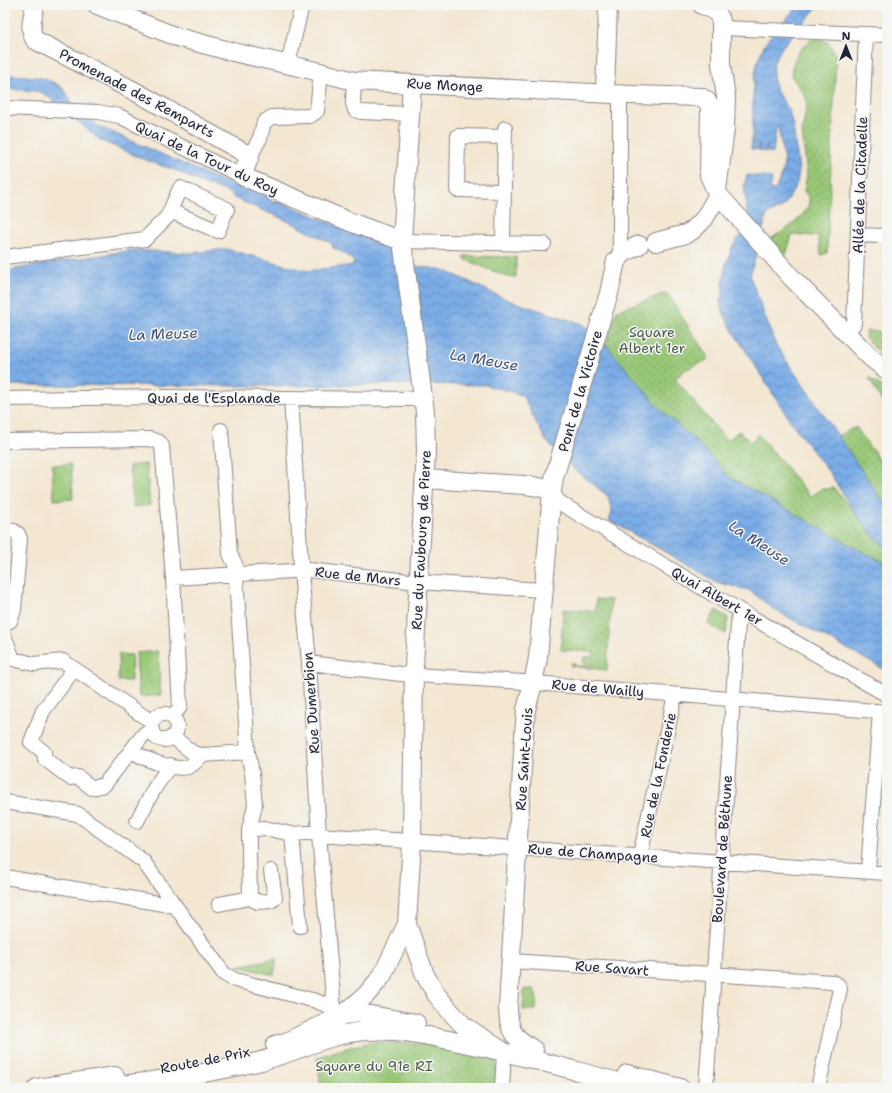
<svg xmlns="http://www.w3.org/2000/svg" width="892" height="1093" font-family="'Shantell Sans',sans-serif">
  <defs>
    <pattern id="grass-dots" width="8" height="8" patternUnits="userSpaceOnUse"><rect width="8" height="8" fill="#98c776"/><path d="M2 2h.1M6 6h.1" fill="none" stroke="#7ca162" stroke-width="1.8" stroke-linecap="round"/></pattern>
    <pattern id="water-waves" width="16" height="10" patternUnits="userSpaceOnUse"><rect width="16" height="10" fill="#7aace6"/><path d="M0 5q4-4 8 0t8 0" fill="none" stroke="#648cbc"/></pattern>
  </defs>
  <rect width="100%" height="100%" fill="#f6f6f2"/>
  <filter id="ink" filterUnits="userSpaceOnUse"><feTurbulence type="fractalNoise" baseFrequency=".025" numOctaves="2"/><feDisplacementMap in="SourceGraphic" scale="8" xChannelSelector="R" yChannelSelector="G"/><feConvolveMatrix kernelMatrix="1 2 1 2 8 2 1 2 1" color-interpolation-filters="sRGB"/></filter>
  <filter id="wash" filterUnits="userSpaceOnUse"><feTurbulence type="fractalNoise" baseFrequency=".012" numOctaves="4" result="noise"/><feDisplacementMap in="SourceGraphic" scale="16" xChannelSelector="R" yChannelSelector="G"/><feGaussianBlur stdDeviation="0.9" result="paint"/><feColorMatrix in="noise" values="0 0 0 0 0 0 0 0 0 0 0 0 0 0 0 0 0 1.4 0 .05"/><feComposite in="paint" operator="in"/></filter>
  <g filter="url(#wash)">
    <rect width="100%" height="100%" fill="#f3e7d2"/>
    <path fill="url(#grass-dots)" stroke="#5d7458" d="M815 36 829 43 836 56 827 253 821 255 818 236 792 235 786 255 773 246 770 239C781 233 812 214 809 199 809 196 805 193 804 191L807 175 802 132 807 104 806 98 791 75C794 54 800 49 815 36Z
      M464 256 516 257V277H508L464 259Z
      M887 282V358L873 347 865 336 866 331 884 332Z
      M667 293 709 359 685 370 675 379 727 441 739 431 750 442 758 434 811 497 822 488 826 490 833 487 873 535 887 549V561H881L859 550 729 477 702 447 660 409 606 345 617 310Z
      M869 378 887 390V411Z
      M856 427 866 441 870 449H873L877 459 879 458 880 460 887 457V505L882 500 837 436Z
      M596 599 611 600 607 670 571 666V663H575V666H592V664L583 663 584 657H592L593 652 561 650 563 609 595 611Z
      M716 610 728 618 726 634 708 624Z
      M277 958 274 975 238 966Z
      M524 989H534L537 999 536 1010H523Z
      M375 1042C416 1041 457 1049 497 1056L495 1088H321L317 1058C336 1050 355 1045 375 1042Z"/>
    <path fill="#98c776" stroke="#5d7458" d="M71 464 73 499 54 500 52 465Z
      M146 464 150 505 133 507 129 466Z
      M158 651 161 695 139 697 136 653Z
      M119 654 132 655 131 681H118Z"/>
    <path fill="url(#water-waves)" stroke="#4e6790" d="M799 5H819L782 47 773 64V77L776 90 789 111 793 126 799 170 797 183 789 198 782 208 767 214 750 276 775 344 882 500 887 505V549L873 535 851 507 831 475 791 422 733 331 724 314 719 300 723 297V284L726 263 728 260 732 247 742 234 747 208 744 187 747 175 772 178 770 189 774 190 776 189 783 170 784 160 778 127H776L773 153 767 152V145L765 152 759 150V144L757 150 751 149C756 115 747 76 765 44 772 32 789 16 799 5Z
      M5 75C30 76 64 75 72 105L98 126 233 186 240 185 269 197 268 199 275 202 276 200 392 249 393 262 395 263 444 270 508 300 582 324 606 345 660 409 702 447 729 477 859 550 881 561H887V671L775 610 749 590 719 583 609 520 612 513 608 496 575 470 546 441 522 395 486 385 409 384 290 386 5 385V271L32 266 133 250 189 253 227 249 307 271 354 265C354 256 339 251 332 247L333 244 290 222 234 198 230 193 190 178 180 172 143 159 100 140 45 94 36 91 5 89Z"/>
  </g>
  <g filter="url(#ink)">
    <g fill="none" stroke-linecap="round" stroke-linejoin="round">
      <g stroke="#8a8486" stroke-width="16">
        <path id="minor" d="M722 28 887 35
          M288 64 302 5
          M354 81 353 103 355 110 361 112 410 114
          M5 108 98 112 119 116 242 176
          M250 156 260 138 264 122 272 117 310 116 317 111 321 72
          M504 191 457 190 458 136 505 137
          M858 235 883 236 887 233
          M402 241 544 244
          M503 243 505 128
          M620 255V94
          M5 257 145 239 167 217 170 211 218 231 227 209 180 188 170 211
          M846 332 854 324 866 34
          M291 398 302 582 309 663 319 835 334 1008
          M5 399 165 397 423 399
          M5 441 150 439 159 442 162 446 173 578 180 707 172 717
          M552 491 558 501 565 506 739 610 887 695
          M5 530 14 531 18 534 20 539 14 610 10 621 5 623
          M173 578 309 570 418 582 543 590
          M5 638 13 659 34 664 63 661 152 722
          M309 663 401 674 523 682 887 712
          M74 669 43 711 31 742 44 752 45 759 70 778 78 777 92 788 104 785 144 734 152 730
          M151 727a13 13 0 1 1 26 0a13 13 0 1 1-26 0Z
          M173 737 193 753 202 755 248 752 235 564 230 554 221 430
          M131 751C143 758 177 773 190 766 195 763 199 758 202 755
          M248 752 252 773 255 805 249 830
          M5 802 78 814 143 861 224 974 235 980 316 1001 334 1008 341 1013
          M137 821 154 789 170 765
          M319 835 887 873
          M640 856 675 695
          M271 871 275 898 271 901 258 902 250 898 249 855V830L264 828 292 834
          M868 871 880 712
          M5 877 175 906
          M219 904 250 898
          M300 926 292 834 319 832
          M511 961 832 982 838 985 840 989 818 1088
          M502 1088 504 1052
          M706 1088 739 610"/>
      </g>
      <g stroke="#8a8486" stroke-width="20">
        <path id="major" d="M35 5C33 16 28 30 35 40L138 93 250 156 242 176 350 222 402 241
          M97 5 177 37 233 52 312 70 354 81 631 95 701 97 707 101 710 107 709 175 717 193 792 278 870 357 887 370
          M412 84 402 241 425 412 426 452 414 666 412 841 407 924 425 975 436 994 449 1010 463 1025 504 1052
          M605 93 608 5
          M656 242 686 234 693 230 704 219 716 198 725 129 726 97 721 64V21C718 12 713 8 702 5
          M425 479 525 485 539 487 552 491
          M343 1015 359 1013 416 1023
          M275 1045 286 1042 343 1015 366 995 382 976 407 924
          M534 1050C514 1037 509 1034 508 1008L524 735 526 710 533 683 538 658 552 491 554 478 609 293 616 261 625 252 639 245
          M627 1074 680 1088
          M37 1088 115 1076
          M100 1088C154 1081 208 1074 261 1061 297 1052 332 1032 369 1031 398 1029 425 1035 453 1041 516 1053 578 1072 641 1088"/>
      </g>
      <use href="#minor" stroke="#fff" stroke-width="14"/>
      <use href="#major" stroke="#fff" stroke-width="18"/>
    </g>
  </g>
  <g text-anchor="middle" dominant-baseline="central" stroke-width="3" stroke-linejoin="round" paint-order="stroke">
    <g font-size="14" fill="#22223b" stroke="#f6f6f2">
      <text transform="translate(445 85) rotate(3)">Rue Monge</text>
      <text transform="translate(137 93) rotate(28)">Promenade des Remparts</text>
      <text transform="translate(207 158) rotate(25)">Quai de la Tour du Roy</text>
      <text transform="translate(860 185) rotate(-88)">Allée de la Citadelle</text>
      <text transform="translate(580 391) rotate(-74)">Pont de la Victoire</text>
      <text x="214" y="398">Quai de l'Esplanade</text>
      <text transform="translate(421 540) rotate(-87)">Rue du Faubourg de Pierre</text>
      <text transform="translate(358 576) rotate(6)">Rue de Mars</text>
      <text transform="translate(717 596) rotate(30)">Quai Albert 1er</text>
      <text transform="translate(598 688) rotate(5)">Rue de Wailly</text>
      <text transform="translate(311 703) rotate(-94)">Rue Dumerbion</text>
      <text transform="translate(524 759) rotate(-86)">Rue Saint-Louis</text>
      <text transform="translate(658 775) rotate(-78)">Rue de la Fonderie</text>
      <text transform="translate(722 849) rotate(-86)">Boulevard de Béthune</text>
      <text transform="translate(593 853) rotate(4)">Rue de Champagne</text>
      <text transform="translate(612 968) rotate(4)">Rue Savart</text>
      <text transform="translate(205 1060) rotate(-11)">Route de Prix</text>
    </g>
    <g font-size="14" fill="#4b5c50" stroke="#f6f6f2">
      <text x="652" y="332">Square<tspan x="652" dy="16">Albert 1er</tspan></text>
      <text x="374" y="1066">Square du 91e RI</text>
    </g>
    <g font-size="15" font-style="italic" fill="#415277" stroke="#f6f6f2">
      <text transform="translate(163 334) rotate(-2)">La Meuse</text>
      <text transform="translate(484 360) rotate(10)">La Meuse</text>
      <text transform="translate(759 543) rotate(33)">La Meuse</text>
    </g>
  </g>
  <rect width="892" height="1093" fill="none" stroke="#f6f6f2" stroke-width="20"/>
  <g transform="translate(846 46)" stroke="#f6f6f2" stroke-width="3" paint-order="stroke">
  <path d="M0-3L7 15L0 10L-7 15Z" fill="#22223b"/>
  <text y="-6" font-size="11" font-weight="bold" text-anchor="middle" fill="#22223b">N</text>
  </g>
</svg>
